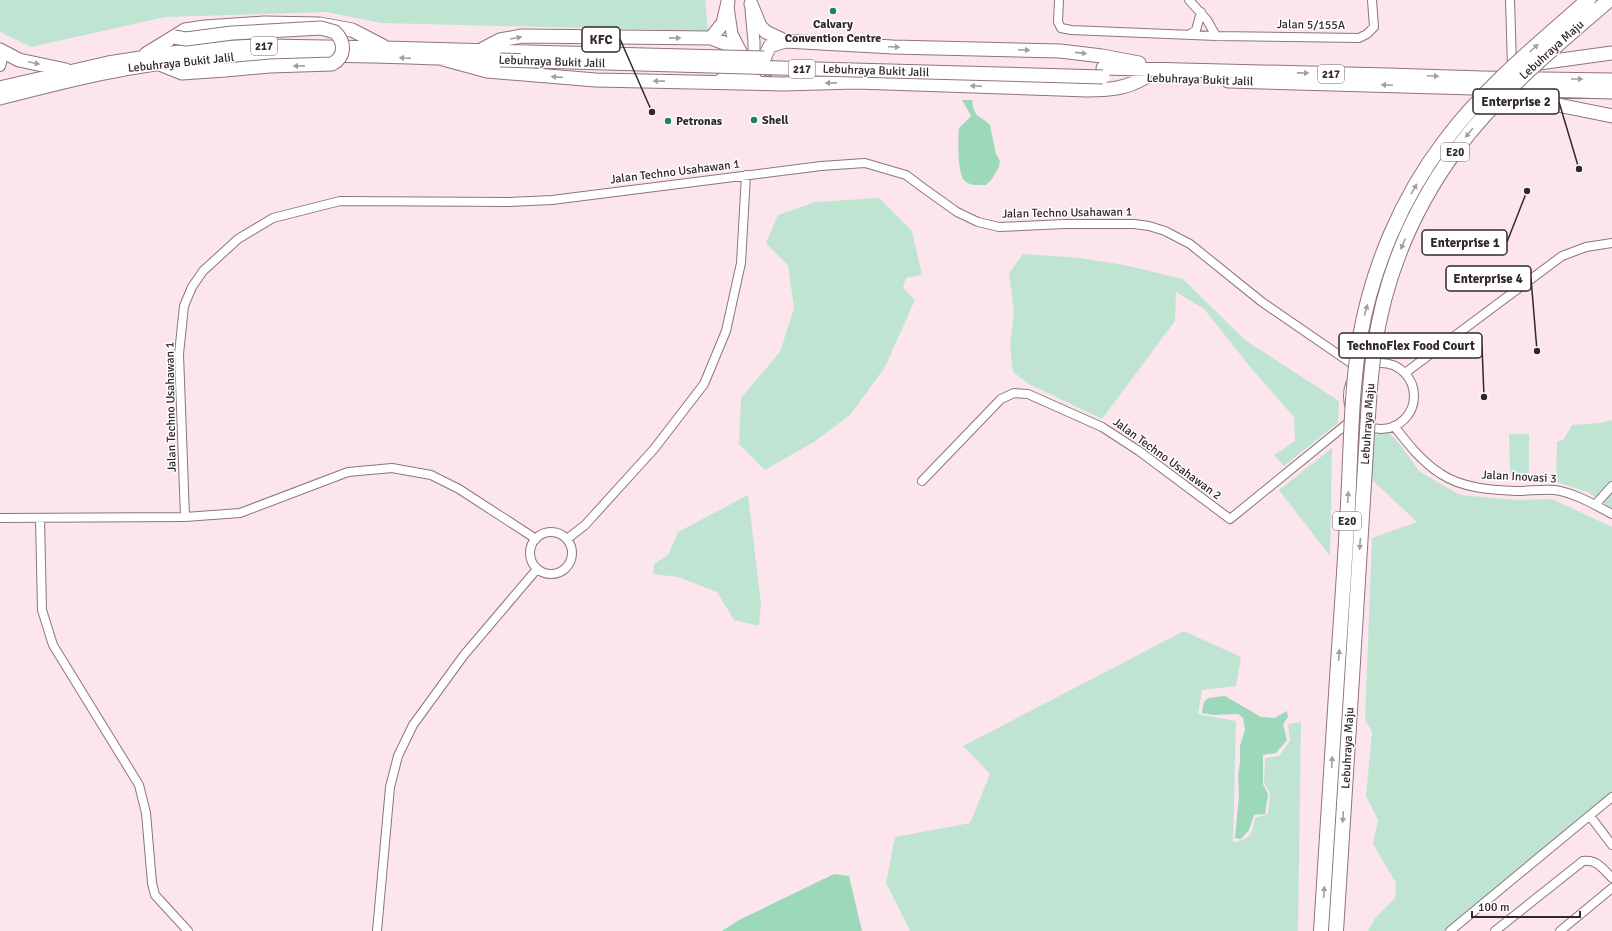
<svg xmlns="http://www.w3.org/2000/svg" width="1612" height="931" font-family="Signika,sans-serif">
  <rect width="100%" height="100%" fill="#fde5ee"/>
  <path fill="#bfe5d2" d="M0 0H705L708 31 381 23 326 12 165 17 31 47 0 32Z
    M879 198 912 231 922 275 906 278 903 288 915 300 885 367 851 414 814 442 765 470 739 444 741 398 780 352 794 308 788 265 766 243 778 215 815 202Z
    M1023 254 1081 258 1124 265 1183 279 1245 340 1339 401 1338 423 1284 466 1274 455 1295 441 1294 417 1251 368 1204 309 1176 292 1175 321 1102 419 1029 384 1013 372 1010 345 1014 313 1009 273Z
    M1612 420V509L1588 492 1556 482 1557 442 1564 439 1572 425 1599 423Z
    M1388 432 1398 442 1420 472 1460 495 1518 500 1552 499 1612 527V797L1444 931H1368L1375 918 1395 898 1396 883 1373 844 1378 820 1366 796 1372 732 1365 720 1372 538 1417 522 1370 478 1373 433Z
    M1509 434H1529V473H1510Z
    M1332 448 1330 556 1279 490Z
    M748 495 761 604 759 626 734 620 717 592 678 577 653 574 654 564 668 555 678 532Z
    M1184 631 1241 657 1236 686 1202 690 1198 714 1236 721 1233 842C1250 840 1252 834 1255 818L1268 814 1270 793 1264 783 1265 758 1279 756 1290 741 1288 724 1301 722 1298 931H910L886 883 895 837 970 823 990 774 963 746Z"/>
  <path fill="#9cd9bb" d="M962 100H972C975 120 978 113 990 125L996 154 1000 161 999 167 992 179 986 185C979 185 970 186 965 181 957 174 958 138 959 128L971 116Z
    M1225 696 1261 717 1274 718 1287 711 1288 717 1283 724 1287 740 1276 753 1263 755V784L1268 794 1265 814 1254 815 1249 830 1241 839 1235 838 1239 796 1238 776 1240 762V746L1245 730 1243 718 1238 714 1214 715 1202 713C1203 695 1210 698 1225 696Z
    M834 874 849 876 862 931H722L739 920Z"/>
  <g fill="none" stroke-linecap="round" stroke-linejoin="round">
    <g stroke="#8e747e" stroke-width="10">
      <path id="minor" d="M1059 0 1058 22 1061 28 1071 30 1216 36 1359 38 1367 34 1374 27 1372 0
        M1189 0 1207 20 1216 36
        M1510 0 1512 66
        M1189 35 1196 30 1201 12
        M1348 396a33 33 0 1 1 66 0a33 33 0 1 1-66 0Z
        M1405 373 1562 256 1586 247 1612 243
        M1394 426C1408 444 1422 462 1441 474 1462 488 1491 490 1516 491 1529 491 1542 489 1555 490 1575 493 1595 505 1612 514
        M922 481 1001 399 1014 393 1028 394 1102 427 1139 451 1230 519 1353 419
        M1595 505 1612 486
        M185 517 179 354 184 306 192 287 203 271 238 239 273 218 340 201 509 202 552 200 821 166 865 163 906 175 922 187 957 212 978 222 999 227 1065 224H1134L1149 226 1165 231 1190 244 1262 302 1358 368
        M0 518 185 517 240 513 348 472 392 468 431 475 459 489 536 539
        M40 518 42 610 53 645 139 785 146 813 152 883 155 895 188 931
        M530 553a21 21 0 1 1 42 0a21 21 0 1 1-42 0Z
        M567 539 585 525 654 449 704 384 726 331 741 263 746 175
        M1590 816 1612 845
        M377 931 390 787 398 756 413 725 464 655 537 569
        M1450 931 1612 797
        M1495 931 1583 861C1597 859 1603 869 1612 878
        M1560 931 1612 888"/>
    </g>
    <g stroke="#8e747e" stroke-width="12">
      <path id="tertiary" d="M0 55 2 59 0 66"/>
    </g>
    <g stroke="#8e747e" stroke-width="13">
      <path id="secondary" d="M728 7 732 34 754 77 760 84
        M732 82 742 77 754 51V42L751 10"/>
    </g>
    <g stroke="#8e747e" stroke-width="15">
      <path id="trunk" d="M751 4 760 26 766 32 785 41 893 47 1060 51 1102 56 1139 63
        M711 38 723 23 728 2
        M0 50 19 60 66 70
        M481 50 500 40 522 36 711 38 732 46 740 57 736 69 719 82
        M146 54 185 30 205 27 264 23 320 24 352 30 383 46
        M443 59 487 71 596 80 783 84 856 82 1087 90C1108 90 1125 89 1144 78
        M1532 64 1612 53
        M162 65 182 73 225 70
        M1103 68 1388 75 1482 78 1612 80
        M768 69 764 58 770 46 785 41
        M1228 81 1612 92
        M0 88 108 63 179 52 233 47 265 46 386 48 527 52
        M1509 95 1612 116
        M0 98C63 82 127 65 192 60 293 51 398 57 500 60"/>
    </g>
    <g stroke="#8e747e" stroke-width="16">
      <path id="motorway" d="M1321 931 1336 694
        M1336 931 1351 694"/>
    </g>
    <use href="#minor" stroke="#fff" stroke-width="8"/>
    <use href="#tertiary" stroke="#fff" stroke-width="10"/>
    <use href="#secondary" stroke="#fff" stroke-width="11"/>
    <use href="#trunk" stroke="#fff" stroke-width="13"/>
    <use href="#motorway" stroke="#fff" stroke-width="14"/>
    <g stroke="#8e747e" stroke-width="15" stroke-linecap="butt">
      <path id="trunk-bridge" d="M174 37 186 39 232 33 321 28 335 32C346 43 345 57 332 64L270 66 225 70
        M527 52 764 58
        M500 60 1103 77"/>
    </g>
    <g stroke="#8e747e" stroke-width="16" stroke-linecap="butt">
      <path id="motorway-bridge" d="M1336 694C1340 630 1345 567 1348 504 1351 448 1351 392 1360 337 1372 268 1402 197 1444 142 1484 88 1538 44 1588 0
        M1351 694C1355 624 1359 554 1364 483 1367 439 1368 394 1374 351 1384 278 1413 209 1456 150 1499 92 1555 47 1609 0"/>
    </g>
    <use href="#trunk-bridge" stroke="#fff" stroke-width="13"/>
    <use href="#motorway-bridge" stroke="#fff" stroke-width="14"/>
  </g>
  <defs><path id="oneway-solid" d="M-6-.8H1V-3.2L6.5 0L1 3.2V.8H-6Z"/></defs>
  <g fill="#a39ea0">
    <use href="#oneway-solid" transform="translate(516 38) rotate(-10)"/>
    <use href="#oneway-solid" transform="translate(675 38) rotate(1)"/>
    <use href="#oneway-solid" transform="translate(894 47) rotate(2)"/>
    <use href="#oneway-solid" transform="translate(1534 48) rotate(-42)"/>
    <use href="#oneway-solid" transform="translate(1024 50) rotate(2)"/>
    <use href="#oneway-solid" transform="translate(1081 53) rotate(6)"/>
    <use href="#oneway-solid" transform="translate(405 58) rotate(-178)"/>
    <use href="#oneway-solid" transform="translate(34 63) rotate(12)"/>
    <use href="#oneway-solid" transform="translate(299 66) rotate(179)"/>
    <use href="#oneway-solid" transform="translate(1303 73) rotate(1)"/>
    <use href="#oneway-solid" transform="translate(1433 76) rotate(2)"/>
    <use href="#oneway-solid" transform="translate(557 77) rotate(-175)"/>
    <use href="#oneway-solid" transform="translate(1577 79)"/>
    <use href="#oneway-solid" transform="translate(659 81) rotate(-179)"/>
    <use href="#oneway-solid" transform="translate(831 83) rotate(179)"/>
    <use href="#oneway-solid" transform="translate(1387 85) rotate(-178)"/>
    <use href="#oneway-solid" transform="translate(976 86) rotate(-178)"/>
    <use href="#oneway-solid" transform="translate(1469 133) rotate(129)"/>
    <use href="#oneway-solid" transform="translate(1414 189) rotate(-60)"/>
    <use href="#oneway-solid" transform="translate(1403 244) rotate(113)"/>
    <use href="#oneway-solid" transform="translate(1366 310) rotate(-75)"/>
    <use href="#oneway-solid" transform="translate(1348 497) rotate(-87)"/>
    <use href="#oneway-solid" transform="translate(1360 544) rotate(94)"/>
    <use href="#oneway-solid" transform="translate(1339 655) rotate(-86)"/>
    <use href="#oneway-solid" transform="translate(1332 762) rotate(-87)"/>
    <use href="#oneway-solid" transform="translate(1343 817) rotate(93)"/>
    <use href="#oneway-solid" transform="translate(1324 892) rotate(-86)"/>
  </g>
  <g fill="#1d845e" stroke="#fff" stroke-width="1.5">
    <circle cx="833" cy="11" r="4"/>
    <circle cx="754" cy="120" r="4"/>
    <circle cx="668" cy="121" r="4"/>
  </g>
  <g text-anchor="middle" dominant-baseline="central" stroke-width="3" stroke-linejoin="round" paint-order="stroke">
    <g fill="#fff" stroke="#70686b" stroke-width="1">
      <rect x="251" y="37" width="26" height="18" rx="3"/>
      <rect x="789" y="60" width="26" height="18" rx="3"/>
      <rect x="1318" y="65" width="26" height="18" rx="3"/>
      <rect x="1441" y="143" width="28" height="18" rx="3"/>
      <rect x="1333" y="512" width="28" height="18" rx="3"/>
    </g>
    <g font-size="11" font-weight="bold" fill="#32272c">
      <text x="264" y="46">217</text>
      <text x="802" y="69">217</text>
      <text x="1331" y="74">217</text>
      <text x="1455" y="152">E20</text>
      <text x="1347" y="521">E20</text>
    </g>
    <g font-size="12" font-weight="bold" fill="#32272c" stroke="#fff" text-anchor="start">
      <text x="833" y="24" text-anchor="middle">Calvary<tspan x="833" dy="14">Convention Centre</tspan></text>
      <text x="762" y="120">Shell</text>
      <text x="676" y="121">Petronas</text>
    </g>
    <g font-size="12" fill="#32272c" stroke="#fff">
      <text transform="translate(1311 25) rotate(1)">Jalan 5/155A</text>
      <text transform="translate(1552 50) rotate(-42)">Lebuhraya Maju</text>
      <text transform="translate(552 62) rotate(2)">Lebuhraya Bukit Jalil</text>
      <text transform="translate(181 63) rotate(-6)">Lebuhraya Bukit Jalil</text>
      <text transform="translate(876 71) rotate(2)">Lebuhraya Bukit Jalil</text>
      <text transform="translate(1200 80) rotate(2)">Lebuhraya Bukit Jalil</text>
      <text transform="translate(675 172) rotate(-7)">Jalan Techno Usahawan 1</text>
      <text transform="translate(1067 213) rotate(-1)">Jalan Techno Usahawan 1</text>
      <text transform="translate(171 407) rotate(-91)">Jalan Techno Usahawan 1</text>
      <text transform="translate(1368 424) rotate(-86)">Lebuhraya Maju</text>
      <text transform="translate(1167 459) rotate(36)">Jalan Techno Usahawan 2</text>
      <text transform="translate(1519 477) rotate(3)">Jalan Inovasi 3</text>
      <text transform="translate(1348 748) rotate(-87)">Lebuhraya Maju</text>
    </g>
  </g>
  <path fill="none" stroke="#32272c" stroke-width="1.5" d="M652 112L620 39M1579 169L1559 102M1527 191L1507 242M1537 351L1531 278M1484 397L1482 346"/>
  <g fill="#32272c" stroke="#fff" stroke-width="1.5">
    <circle cx="652" cy="112" r="4"/>
    <circle cx="1579" cy="169" r="4"/>
    <circle cx="1527" cy="191" r="4"/>
    <circle cx="1537" cy="351" r="4"/>
    <circle cx="1484" cy="397" r="4"/>
  </g>
  <g fill="#fff" stroke="#32272c" stroke-width="1.5">
    <rect x="582" y="27" width="38" height="25" rx="4"/>
    <rect x="1473" y="89" width="86" height="25" rx="4"/>
    <rect x="1422" y="230" width="85" height="25" rx="4"/>
    <rect x="1446" y="266" width="85" height="25" rx="4"/>
    <rect x="1339" y="333" width="143" height="25" rx="4"/>
  </g>
  <g font-size="13" text-anchor="middle" font-weight="bold" fill="#32272c">
    <text x="601" y="44">KFC</text>
    <text x="1516" y="106">Enterprise 2</text>
    <text x="1465" y="247">Enterprise 1</text>
    <text x="1488" y="283">Enterprise 4</text>
    <text x="1411" y="350">TechnoFlex Food Court</text>
  </g>
  <path d="M1472 911v6h108v-6" fill="none" stroke="#32272c" stroke-width="2"/>
  <text x="1478" y="911" font-size="12" fill="#32272c" stroke="#ffffff" stroke-width="3" paint-order="stroke">100 m</text>
</svg>
